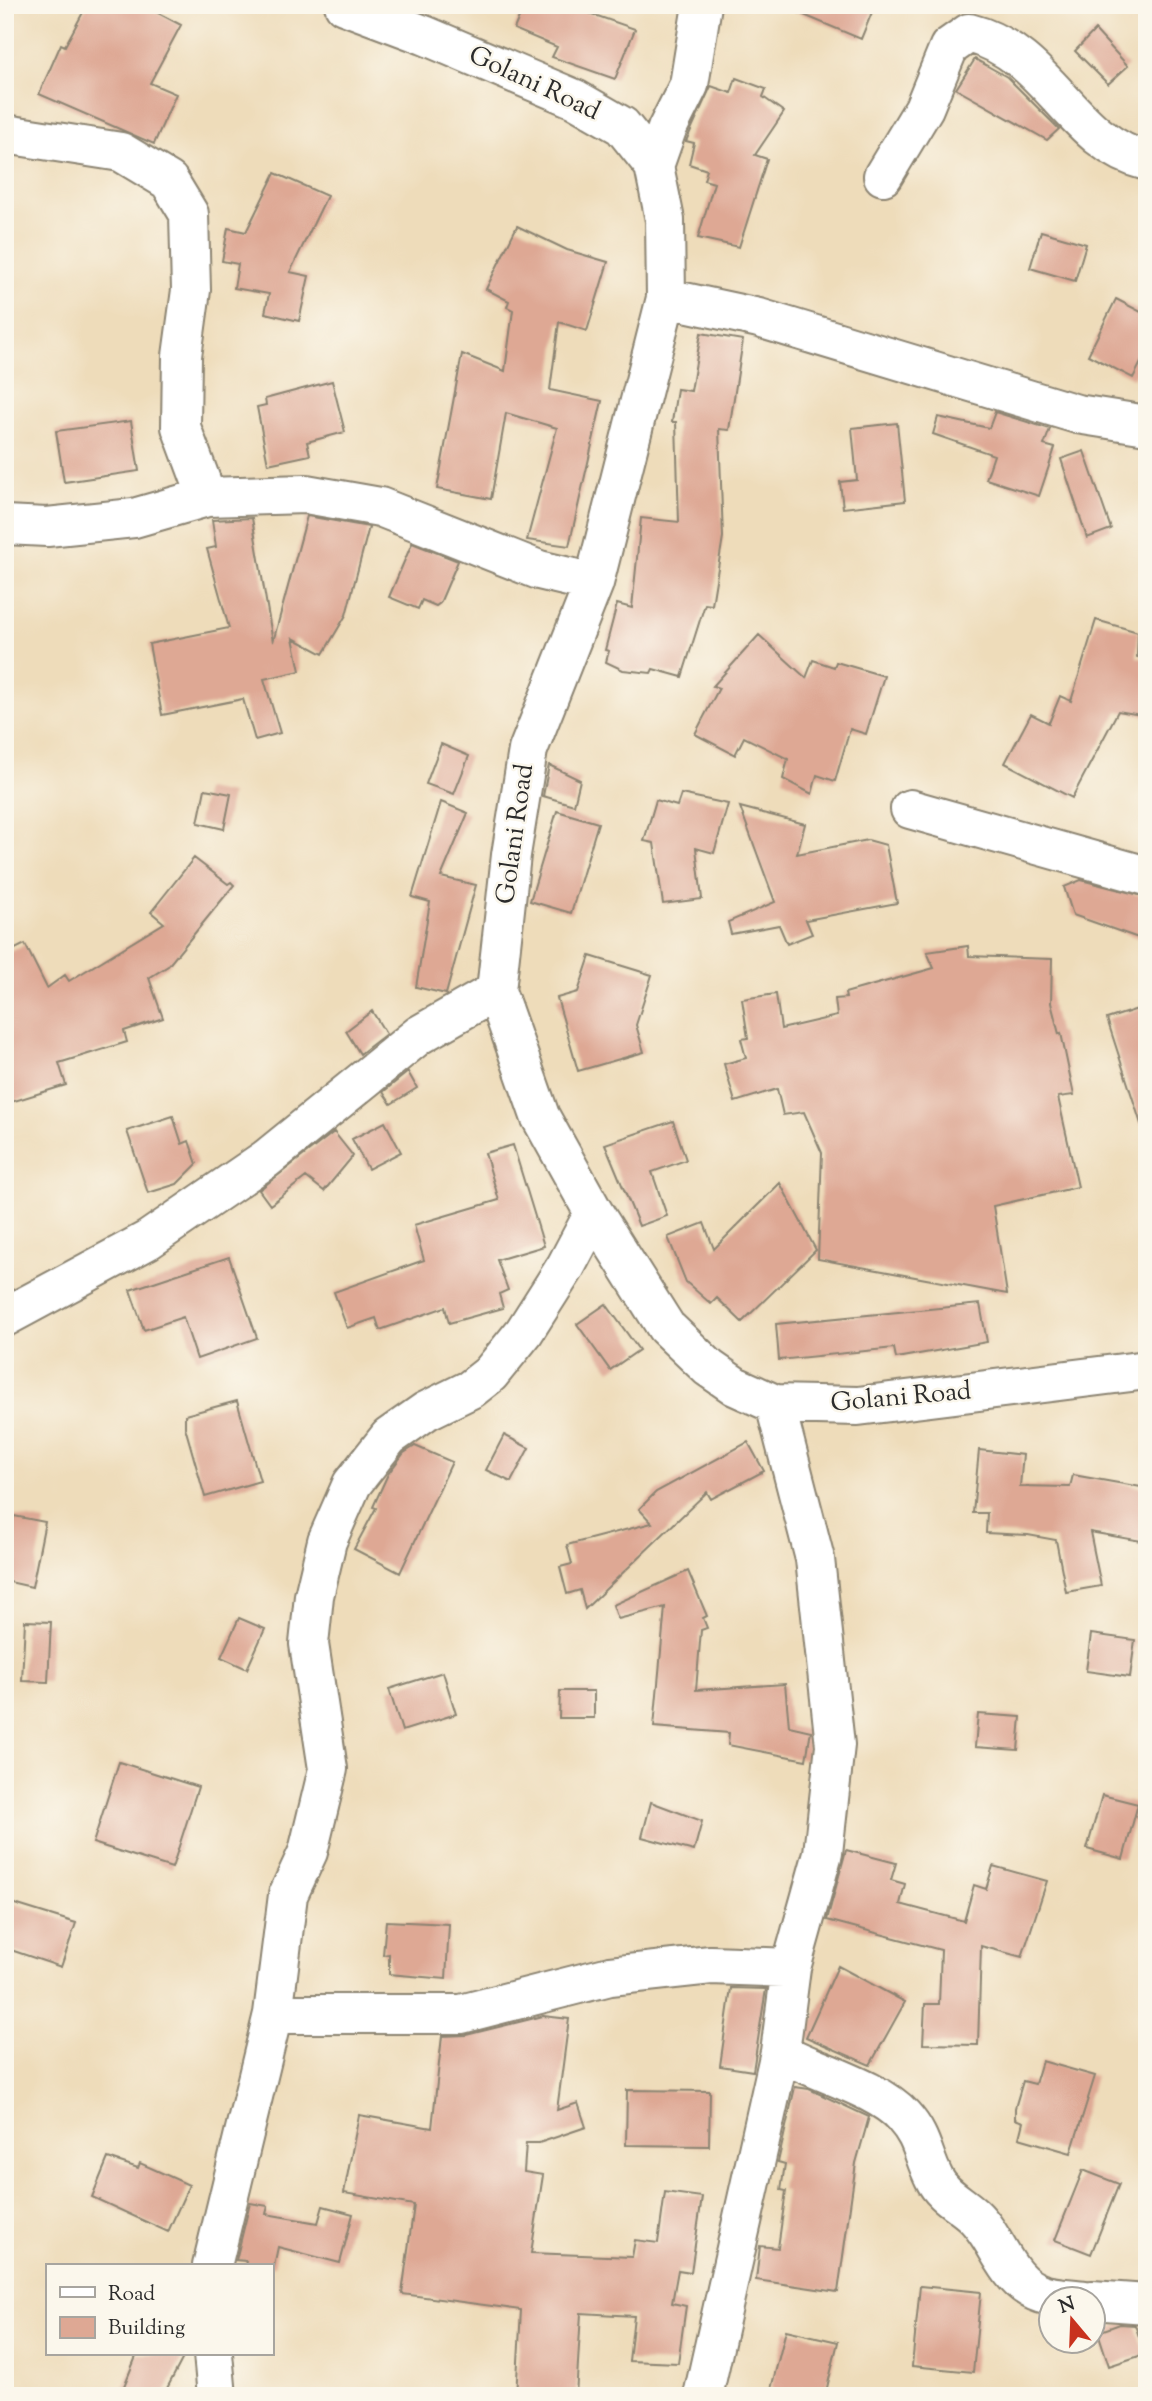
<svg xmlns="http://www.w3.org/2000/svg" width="1152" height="2401" font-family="'Sorts Mill Goudy',serif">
  <rect width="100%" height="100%" fill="#fbf7ec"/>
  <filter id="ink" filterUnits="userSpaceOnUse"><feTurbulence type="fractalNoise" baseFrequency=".0143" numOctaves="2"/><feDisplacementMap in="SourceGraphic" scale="14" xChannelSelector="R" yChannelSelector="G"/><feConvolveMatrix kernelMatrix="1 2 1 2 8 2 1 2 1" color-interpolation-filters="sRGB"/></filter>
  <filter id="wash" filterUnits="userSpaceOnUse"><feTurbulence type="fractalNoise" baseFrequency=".00686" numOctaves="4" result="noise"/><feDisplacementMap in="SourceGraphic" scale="28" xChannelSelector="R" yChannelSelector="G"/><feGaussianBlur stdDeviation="1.57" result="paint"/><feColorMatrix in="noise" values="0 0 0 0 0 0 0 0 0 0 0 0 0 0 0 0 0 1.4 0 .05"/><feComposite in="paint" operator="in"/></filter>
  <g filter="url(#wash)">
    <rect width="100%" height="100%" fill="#eedcba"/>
    <g id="blocks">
      <path fill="#dea894" d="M87 5H143L181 25 150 83 176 94 154 144 39 94 61 44 65 46Z
        M524 5H566L635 29 615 79 552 57 557 47 514 29Z
        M780 5H875L861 39Z
        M1095 30 1128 66 1108 84 1075 51Z
        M975 59 1007 77 1059 129 1047 140 956 89Z
        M736 78 766 89 763 97 784 112 755 155 767 159 739 247 698 238 714 183 704 180 707 170 689 164 694 143 686 141 711 86 731 93Z
        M275 173 327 196 290 272 309 276 299 321 265 313 269 294 234 288 238 264 222 261 228 228 246 232Z
        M517 226 567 250 608 262 587 331 559 322 550 390 602 401 569 546 527 540 557 428 506 413 491 499 437 489 462 354 505 371 513 310 507 307 509 301 486 289Z
        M1041 231 1086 244 1075 281 1030 268Z
        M1116 299 1147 315V351L1133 378 1088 355Z
        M701 333 743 340 729 430 719 429 723 537 712 605 705 604 682 677 653 669 651 673 623 670 606 662 609 651 605 650 617 604 632 608 641 518 679 522 676 422H672L677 389 691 391Z
        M332 381 345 432 307 442 310 455 268 464 257 407 266 405 265 399Z
        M995 412 1050 429 1044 445 1055 448 1039 496 986 479 994 455 933 434 938 417 989 428Z
        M131 421 139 471 64 482 56 431Z
        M897 423 905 501 843 508 840 482 857 480 852 428Z
        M1084 451 1111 529 1087 538 1061 459Z
        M307 516 369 527 346 615 323 654 293 638 300 671 264 679 280 733 255 740 243 699 162 715 149 644 229 628 207 549 216 547 212 520 252 518 273 642Z
        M412 543 458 561 440 603 436 606 422 600 418 609 389 597Z
        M1096 620 1138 632 1137 657 1147 659V716L1118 711 1072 798 1005 763 1031 714 1049 723 1060 696 1071 701Z
        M759 635 806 678 813 660 834 667 836 662 884 676 866 734 850 729 835 781 817 775 812 794 783 779 788 759 744 737 735 755 695 734 719 688 713 686Z
        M441 744 469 756 454 794 426 784Z
        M549 765 580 780 574 805 543 796Z
        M205 789 231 794 224 829 198 823Z
        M681 794 728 804 714 853 696 848 702 899 663 904 654 843 644 841 656 800 677 806Z
        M441 802 468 813 441 877 476 885 446 994 416 987 430 902 412 897Z
        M740 807 805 824 797 854 868 840 886 845 897 903 806 920 812 934 787 944 779 925 731 934 728 922 775 902Z
        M557 811 598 823 571 913 530 901Z
        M194 858 228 884 231 882 234 885 168 966 149 978 163 1018 124 1031 127 1042 59 1063 66 1085 5 1104V954L25 944 47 988 65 975 69 981 164 923 151 912Z
        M1081 880 1147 897V941L1073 915 1064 887Z
        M968 946 969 956 1052 959 1051 1003 1059 1034 1061 1033 1074 1095 1058 1097 1078 1187 993 1206 1007 1294 818 1259 822 1153 804 1112 783 1115 777 1089 735 1102 724 1064 746 1058 741 1039 748 1038 742 999 776 994 781 1029 837 1016 835 999 846 998 845 993 934 968 927 952Z
        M590 956 652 975 636 1025 644 1052 578 1071 557 998 578 992Z
        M1147 1006V1124H1141L1107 1019Z
        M372 1011 386 1034 360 1054 346 1031Z
        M408 1072 417 1088 391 1104 383 1092Z
        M173 1116 182 1144 189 1141 197 1164 177 1184 148 1193 127 1131Z
        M673 1121 686 1160 652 1172 667 1216 639 1226 605 1144Z
        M385 1122 401 1152 368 1169 352 1139Z
        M334 1132 353 1156 324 1191 306 1177 270 1205 259 1190Z
        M513 1145 544 1246 497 1260 508 1290 499 1294 503 1308 449 1323 445 1307 380 1330 376 1318 347 1328 334 1292 424 1260 414 1225 499 1200 485 1153Z
        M780 1183 816 1250 742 1322 717 1298 711 1304 686 1282 668 1237 704 1223 714 1249Z
        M229 1257 257 1338 197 1359 183 1317 144 1330 130 1290Z
        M606 1304 639 1350 610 1370 577 1324Z
        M980 1304 987 1342 896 1358 894 1348 779 1360 776 1324Z
        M237 1401 260 1481 205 1497 185 1427V1415Z
        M504 1435 529 1448 511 1482 486 1470Z
        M748 1442 764 1471 711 1499 707 1492 585 1609 580 1590 567 1594 560 1567 572 1564 567 1545 652 1523 639 1509 656 1492Z
        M415 1446 452 1462 400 1573 354 1549 376 1508 373 1507 388 1474 404 1453Z
        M979 1450 1023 1455 1020 1486 1070 1487 1073 1475 1147 1488V1542L1090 1532 1101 1586 1066 1592 1056 1540 1028 1535 986 1533 987 1513H973Z
        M14 1516 45 1522 32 1587 5 1581V1556Z
        M688 1571 707 1616 703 1618 707 1628 701 1630 696 1690 785 1684 789 1726 811 1731 806 1760 728 1745 729 1733 654 1727 665 1607 618 1619 613 1605Z
        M239 1618 265 1629 247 1669 221 1657Z
        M25 1621 51 1622 48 1682 22 1681Z
        M1091 1634 1135 1640 1130 1677 1086 1671Z
        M443 1672 456 1714 402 1731 389 1689Z
        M560 1691H594V1718H559Z
        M978 1714 1021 1717 1018 1750 975 1747Z
        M119 1762 198 1787 172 1868 93 1843Z
        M1102 1795 1138 1804 1123 1859 1087 1849Z
        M651 1802 702 1821 694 1851 642 1837Z
        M846 1850 896 1863 891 1880 905 1884 900 1904 964 1921 974 1885 986 1889 993 1866 1047 1881 1022 1957 981 1946 978 2045 923 2044 925 2004H939L941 1950 827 1920Z
        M5 1901 76 1923 61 1967 5 1948Z
        M386 1921 449 1924 446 1979 389 1974V1954L383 1955Z
        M838 1966 905 2002 870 2065 806 2037Z
        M731 1988 766 1989 753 2071 720 2066Z
        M543 2016 569 2019 557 2110 578 2103 586 2127 539 2143H526L524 2172 543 2175 531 2253 632 2257 635 2240 658 2243 665 2192 702 2197 691 2272 678 2270 672 2303 686 2306 678 2363 629 2361 634 2316 581 2313 576 2396H516L521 2310 402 2294 414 2205 344 2193 359 2115 432 2128 442 2036 466 2035Z
        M1042 2061 1095 2076 1071 2153 1019 2138 1023 2122 1015 2119V2108L1023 2081 1035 2084Z
        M795 2087 809 2089 869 2117 856 2163 838 2292 756 2280 760 2246 778 2248 786 2191 781 2190 785 2164 778 2162Z
        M627 2090 710 2091 709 2146 626 2145Z
        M108 2158 138 2168 140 2163 189 2185 168 2232 92 2197Z
        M1083 2170 1119 2184 1091 2254 1055 2240Z
        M250 2203 268 2206 266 2214 318 2223 323 2206 353 2214 340 2263 278 2247 274 2266H245L246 2261 236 2260Z
        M920 2286 981 2292 973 2372 912 2366Z
        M1120 2324 1135 2325 1145 2354 1109 2366 1098 2332Z
        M786 2330 838 2342 825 2396H801L771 2389Z
        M137 2354H185L163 2396H120Z"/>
    </g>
  </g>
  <g filter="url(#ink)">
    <use href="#blocks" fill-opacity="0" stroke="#8c8472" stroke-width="2"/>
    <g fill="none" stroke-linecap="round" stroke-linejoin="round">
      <g stroke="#8c8472" stroke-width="42">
        <path id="minor" d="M344 5 424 35 575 99 622 126 654 166 665 220 666 298 594 583 528 750 511 855 496 991 540 1116 594 1213 666 1327 709 1368 735 1386 775 1404 858 1406 1147 1370
          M5 134 121 152 169 181 189 214 191 290 182 356 181 427 207 497
          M654 166 667 129 689 85 702 5
          M883 176 924 108 949 47 969 33C1051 54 1070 142 1147 161
          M666 298 759 318 1077 414 1147 425
          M5 525 47 527 134 518 207 497 306 494 380 507 539 570 594 583
          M910 809 1147 876
          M5 1317 148 1240 266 1159 419 1035 496 991
          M273 2014H461L610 1976 711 1965 791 1968
          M780 2052C816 2072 878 2088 903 2116 923 2138 922 2154 934 2178 942 2195 960 2203 973 2215 999 2239 1005 2282 1042 2294 1055 2298 1071 2298 1085 2300
          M212 2266 273 2014 288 1895 308 1852 328 1769 309 1644 314 1596 327 1541 352 1484 389 1437 426 1411 471 1389 490 1374 524 1332 566 1266 594 1213
          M1092 2300 1147 2304
          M213 2354 217 2396
          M703 2396 780 2052 791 1968 823 1853 835 1745 815 1559 775 1404"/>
      </g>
      <use href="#minor" stroke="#fff" stroke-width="38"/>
    </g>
  </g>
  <g text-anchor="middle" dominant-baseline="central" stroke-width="5" stroke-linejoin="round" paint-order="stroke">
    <g font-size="26" fill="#2b2b2b" stroke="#fbf7ec">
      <text transform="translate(534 84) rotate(25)">Golani Road</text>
      <text transform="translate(516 834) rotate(-82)">Golani Road</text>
      <text transform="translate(901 1398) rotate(-5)">Golani Road</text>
    </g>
  </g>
  <rect width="1152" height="2401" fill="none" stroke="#fbf7ec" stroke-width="28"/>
  <rect x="46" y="2264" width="228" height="91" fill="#fbf7ec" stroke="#a8a59f" stroke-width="2"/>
  <rect x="60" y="2287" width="35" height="10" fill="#ffffff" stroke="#a8a59f" stroke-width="2"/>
  <text x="108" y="2300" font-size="21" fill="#2b2b2b">Road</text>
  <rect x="60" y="2317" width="35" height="21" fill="#dea894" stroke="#a8a59f" stroke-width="2"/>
  <text x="108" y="2334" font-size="21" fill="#2b2b2b">Building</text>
  <g transform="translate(1072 2320) rotate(341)"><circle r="33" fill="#fbf7ec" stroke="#a8a59f" stroke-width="2"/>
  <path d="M0-5L12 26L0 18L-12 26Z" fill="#c8321e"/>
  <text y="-10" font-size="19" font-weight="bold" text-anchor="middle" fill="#2b2b2b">N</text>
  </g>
</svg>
